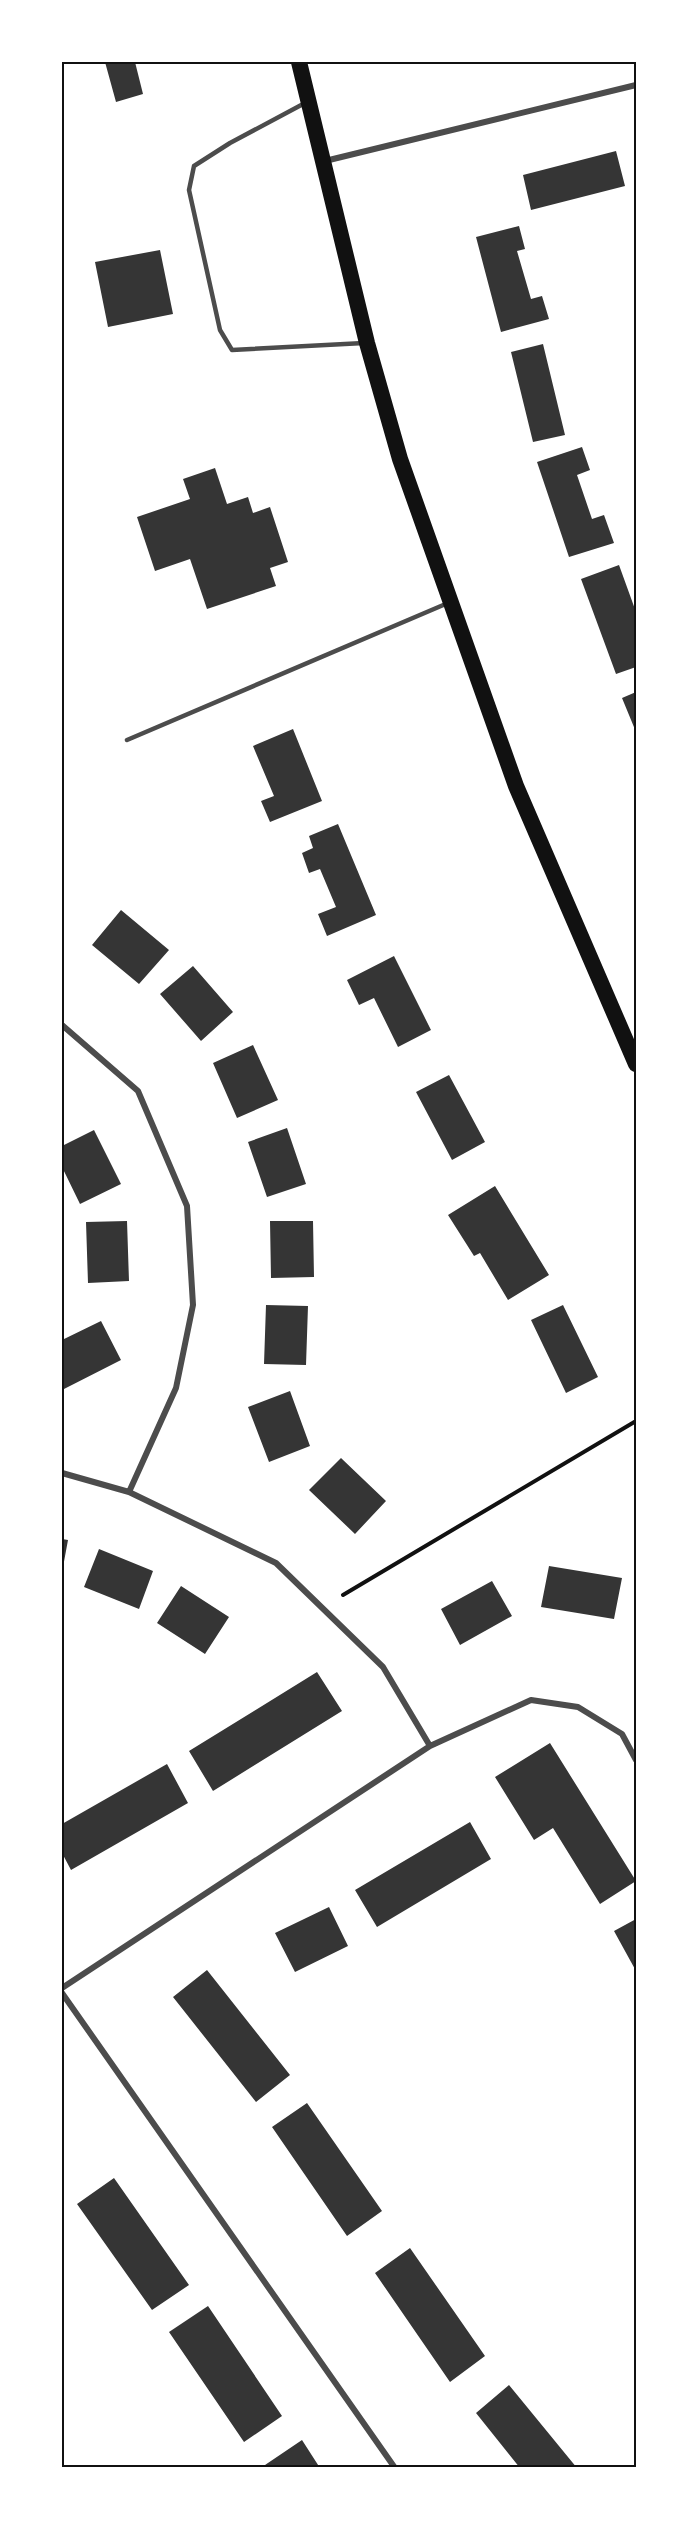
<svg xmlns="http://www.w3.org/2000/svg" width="698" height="2529" font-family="'Public Sans',sans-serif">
  <rect width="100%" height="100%" fill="#fff"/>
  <path fill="#353535" d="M105 62H135L143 94 116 102Z
    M616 151 625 186 531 210 523 175Z
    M519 226 525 249 517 251 531 299 542 296 549 319 501 332 476 237Z
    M160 250 173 314 108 327 95 262Z
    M543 344 565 435 533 442 511 352Z
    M582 447 590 470 577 475 592 519 604 515 614 543 569 557 537 462Z
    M215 468 227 504 248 497 253 513 270 507 288 562 270 568 276 586 207 609 190 559 155 571 137 517 190 499 183 479Z
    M619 565 636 612V667L616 674 581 579Z
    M636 692V732L622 698Z
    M293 729 322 801 270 822 261 801 274 796 253 746Z
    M338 824 376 915 327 936 318 914 336 907 320 869 309 873 302 853 313 848 309 836Z
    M121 910 169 950 139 984 92 945Z
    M394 956 431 1030 398 1047 374 998 359 1005 347 980Z
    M193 966 233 1012 201 1041 160 994Z
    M253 1045 278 1100 237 1118 213 1063Z
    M449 1075 485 1142 452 1160 416 1092Z
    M287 1128 306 1184 267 1197 248 1142Z
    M94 1130 121 1184 80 1204 62 1167V1146Z
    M495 1186 549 1275 508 1300 480 1253 474 1256 448 1215Z
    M127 1221 129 1281 88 1283 86 1222Z
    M270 1221H313L314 1277 271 1278Z
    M266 1305 308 1306 306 1365 264 1364Z
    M563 1305 598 1377 566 1393 531 1320Z
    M101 1321 121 1360 64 1389 62 1340Z
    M290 1391 310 1446 269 1462 248 1407Z
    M341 1458 386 1501 355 1534 309 1490Z
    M62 1539 68 1540 63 1567 62 1566Z
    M99 1549 153 1571 139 1609 84 1587Z
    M549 1566 622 1578 614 1619 541 1607Z
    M492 1581 512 1616 460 1645 441 1609Z
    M181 1586 229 1617 205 1654 157 1623Z
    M317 1672 342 1711 213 1791 189 1751Z
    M550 1743 636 1881 600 1904 553 1828 534 1840 495 1777Z
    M167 1764 188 1803 71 1870 62 1853V1824Z
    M470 1822 491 1859 377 1927 355 1890Z
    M329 1907 348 1946 295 1972 275 1933Z
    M636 1919V1971L614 1931Z
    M207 1970 290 2075 256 2102 173 1997Z
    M307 2103 382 2211 347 2236 272 2127Z
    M114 2178 189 2285 152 2310 77 2204Z
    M410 2248 485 2356 450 2382 375 2273Z
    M208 2306 282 2416 244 2442 169 2332Z
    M509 2385 577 2468H520L476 2413Z
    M302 2440 320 2468H267L265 2465Z"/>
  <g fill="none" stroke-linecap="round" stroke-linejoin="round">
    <path stroke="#111" stroke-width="4" d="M343 1595 636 1421"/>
    <path stroke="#4c4c4c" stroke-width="4.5" d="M305 103 230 143 194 166 189 190 220 330 232 350 364 343
      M127 740 448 603"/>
    <path stroke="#4c4c4c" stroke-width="6" d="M325 161 636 85
      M62 1025 138 1091 187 1206 193 1305 176 1388 129 1492
      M62 1473 129 1492 276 1563 383 1667 430 1746
      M62 1988 430 1746 531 1700 578 1707 622 1734 636 1760
      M62 1993 395 2468"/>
    <path stroke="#111" stroke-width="16" d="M299 62 367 343 400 459 516 786 636 1064"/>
  </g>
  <rect width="698" height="2529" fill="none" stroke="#ffffff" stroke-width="126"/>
  <rect x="63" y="63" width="572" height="2403" fill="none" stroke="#111" stroke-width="2"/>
</svg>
